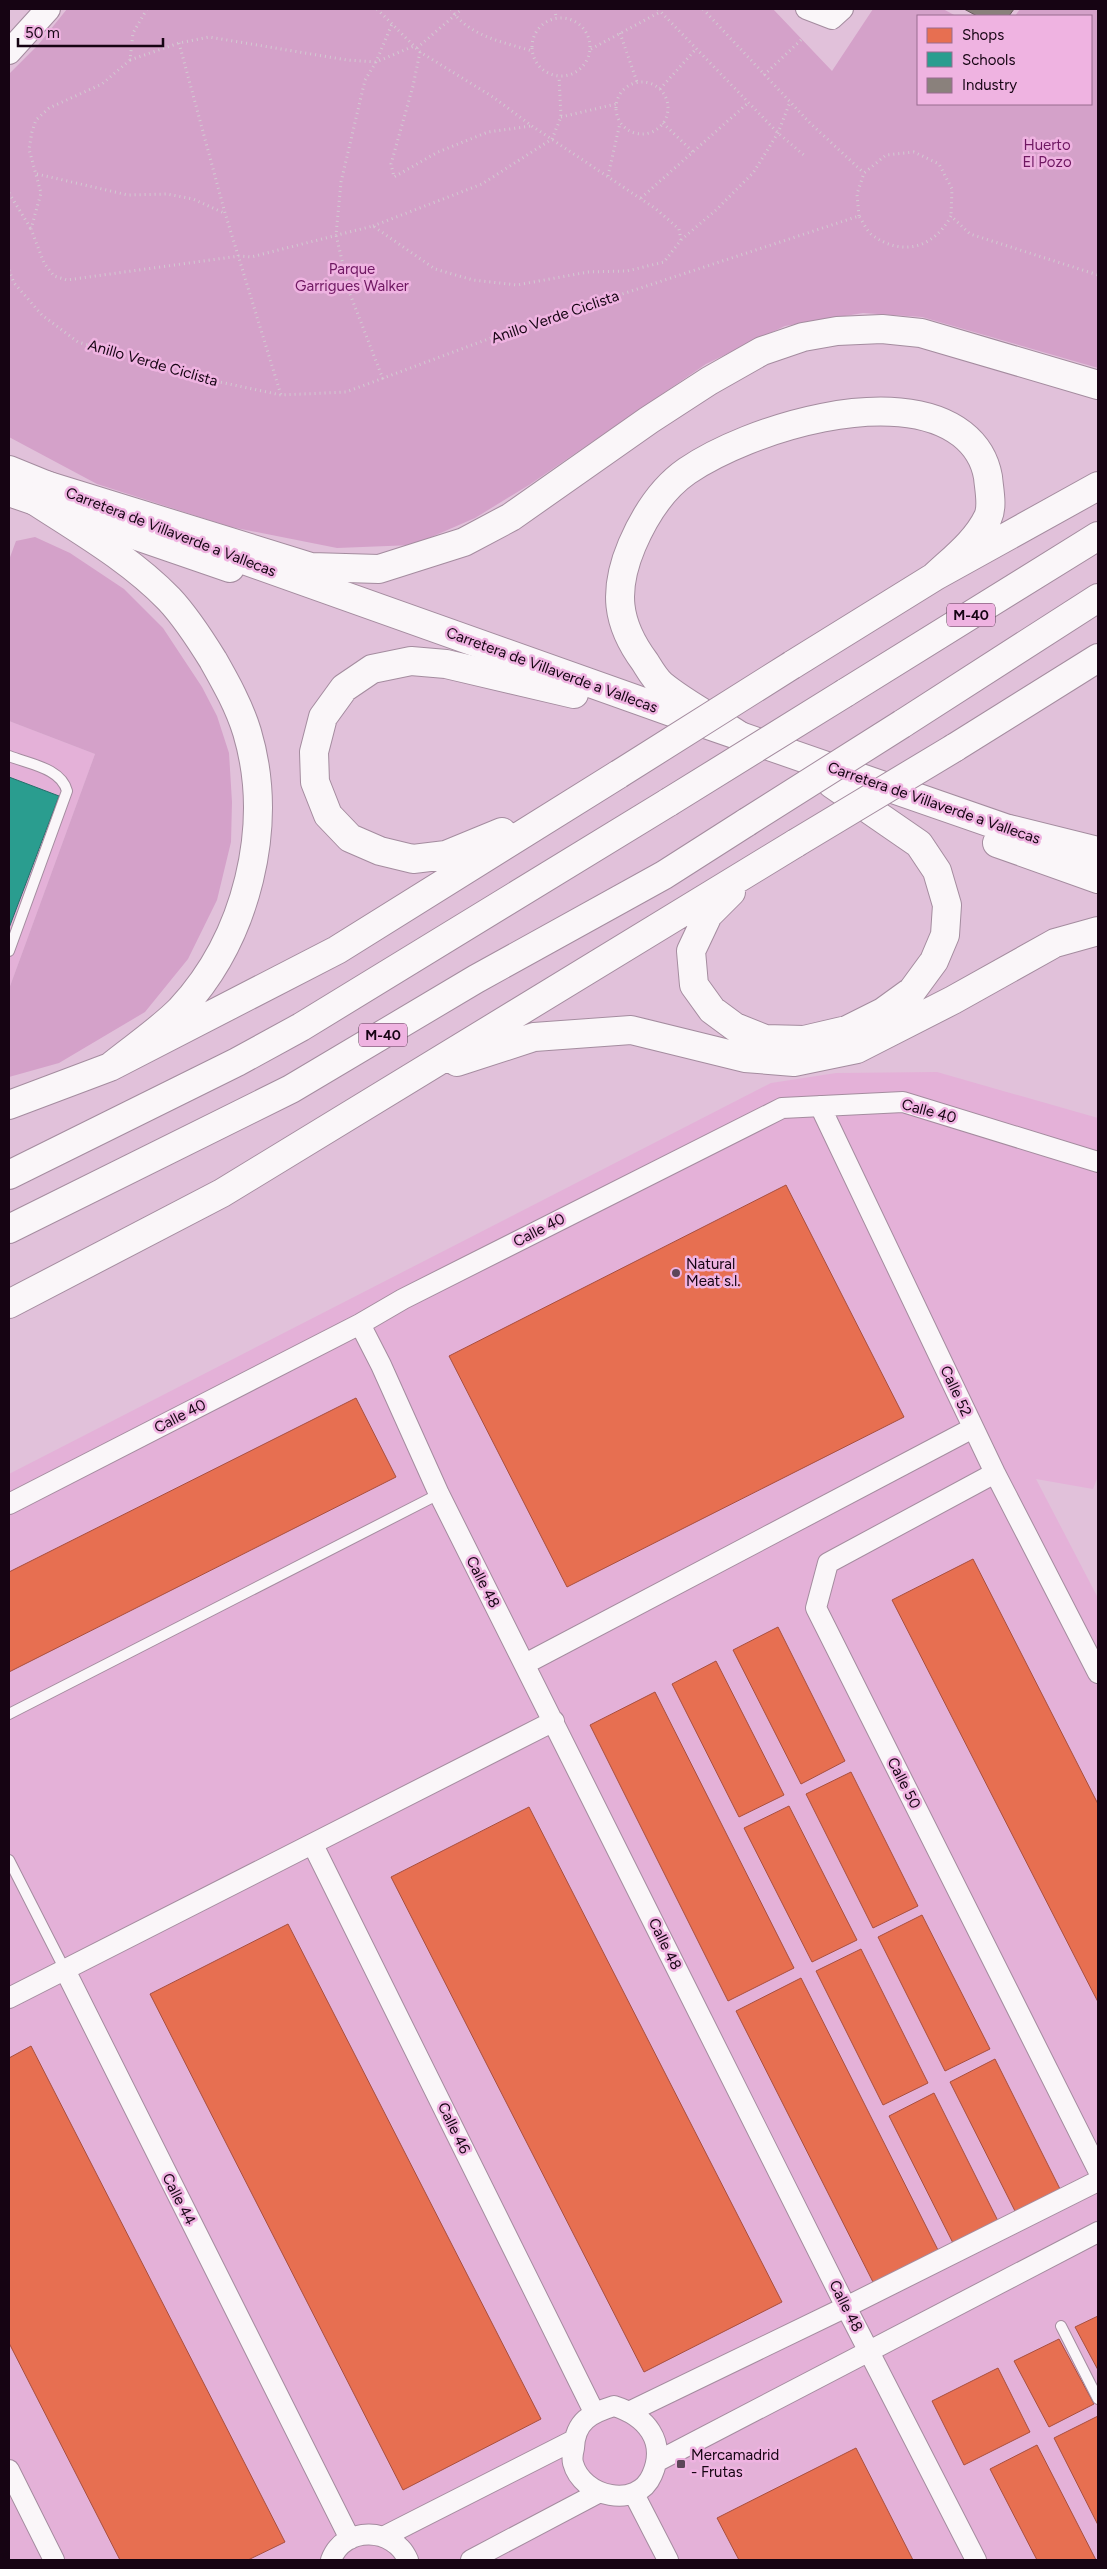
<svg xmlns="http://www.w3.org/2000/svg" width="1107" height="2569" font-family="Figtree,sans-serif">
  <rect width="100%" height="100%" fill="#e1c1da"/>
  <path fill="#e4b1d8" d="M9 721 95 754 9 989Z
    M937 1072 1098 1118V1476L1093 1489 1036 1479 1098 1598V2560H9V1474L771 1083 836 1073Z"/>
  <path fill="#d4a1c9" d="M67 9H773L832 71 873 9H943L956 16H918V104H1091V16H1015L1020 9H1098V368L922 317 863 313 785 326 706 364 529 485 475 518 413 545 337 548 231 527 97 484 9 437V74L38 45Z
    M35 537 70 553 124 589 163 628 202 687 217 716 229 753 232 802 231 842 217 900 188 959 145 1012 59 1063 9 1077V989L95 754 9 721V560L16 541Z"/>
  <path fill="#e76f51" stroke="#a84f3e" d="M786 1185 904 1417 567 1587 449 1356Z
    M356 1398 396 1477 9 1672V1572Z
    M973 1559 1098 1804V2002L892 1600Z
    M778 1627 845 1761 801 1784 733 1650Z
    M716 1661 784 1795 739 1817 672 1684Z
    M655 1692 794 1968 728 2001 590 1725Z
    M851 1772 918 1906 873 1928 806 1794Z
    M789 1806 857 1940 812 1962 744 1828Z
    M529 1807 782 2302 644 2372 391 1877Z
    M922 1915 990 2049 945 2071 878 1937Z
    M288 1924 541 2419 403 2490 150 1994Z
    M861 1949 928 2083 883 2105 816 1971Z
    M801 1978 939 2252 874 2284 736 2011Z
    M31 2046 285 2542 248 2560H120L9 2343V2058Z
    M995 2059 1062 2193 1017 2215 950 2082Z
    M934 2093 1001 2227 956 2249 889 2116Z
    M1098 2316V2370L1075 2327Z
    M1059 2339 1094 2404 1049 2427 1014 2361Z
    M998 2368 1030 2432 964 2465 932 2401Z
    M1098 2416V2525L1054 2438Z
    M1037 2445 1096 2560H1037L990 2469Z
    M856 2448 913 2560H739L717 2518Z"/>
  <path fill="#2a9d8f" stroke="#246f6a" d="M9 777 59 796 9 928Z"/>
  <path fill="#8a817c" stroke="#675c5c" d="M964 9H1014L1009 16H977Z"/>
  <g fill="none" stroke-linecap="round" stroke-linejoin="round">
    <g stroke="#a48c9f" stroke-width="12">
      <path id="service" d="M9 756C29 764 61 768 67 791L9 951
        M9 1714 439 1494
        M9 1860 65 1970
        M1061 2326 1098 2399"/>
    </g>
    <g stroke="#a48c9f" stroke-width="22">
      <path id="minor" d="M806 9 832 19 843 9
        M820 1106 995 1473 1098 1673
        M360 1324 381 1365 439 1494 846 2307 976 2560
        M995 1473 828 1563 816 1608 1098 2170
        M9 1504 360 1324 403 1299 782 1108 903 1102 1098 1162
        M525 1664 973 1428
        M313 1845 594 2412
        M65 1970 350 2539
        M9 1998 554 1721
        M614 2406C646 2416 667 2441 652 2475 637 2510 582 2497 573 2463 572 2459 573 2452 574 2448 575 2421 591 2413 614 2406Z
        M631 2411 846 2307 1098 2181
        M658 2461 1098 2232
        M9 2470 54 2560
        M634 2494 668 2560
        M385 2536 574 2440
        M331 2560C344 2525 394 2527 408 2560
        M471 2560 598 2493"/>
    </g>
    <g stroke="#a48c9f" stroke-width="26">
      <path id="tertiary" d="M9 52 48 9"/>
    </g>
    <g stroke="#a48c9f" stroke-width="30">
      <path id="secondary" d="M9 470 68 494
        M9 492 230 568
        M213 549 694 720 1031 837
        M997 843 1098 879"/>
    </g>
    <g stroke="#a48c9f" stroke-width="30">
      <path id="motorway" d="M46 485 311 567 379 569 464 542 511 517 649 420 709 381 762 351 803 337 837 331 882 329 921 333 1098 385
        M35 501C81 531 130 559 169 599 186 617 200 639 213 660 226 683 239 706 247 732 275 826 247 938 180 1010 159 1031 132 1049 110 1067
        M792 665 934 577 1098 486
        M845 693 1098 536
        M902 724 1098 598
        M740 736C715 719 685 704 662 685 655 679 650 670 645 662 616 623 613 590 632 545 644 517 661 489 687 471 749 429 896 383 962 434 976 445 985 460 988 477 989 489 993 506 988 517 976 542 953 559 934 577
        M954 748 1098 658
        M1009 829 1098 851
        M502 832 446 855 413 859 380 851 350 838 328 815 315 782 314 752 323 717 344 688 372 669 411 661 446 664 574 694
        M731 892 708 915 691 951 694 985 712 1010 735 1027 765 1039 804 1040 847 1030 883 1012 912 991 934 961 945 935 947 905 937 871 919 844 832 784
        M457 1062 534 1037 631 1030 745 1058 794 1062 857 1049 953 1000 1055 943 1098 931
        M9 1105 110 1067 337 950 619 774
        M9 1175 237 1062 301 1027 669 802
        M9 1229 291 1089 476 979 664 875 747 822
        M9 1304 222 1193 796 843"/>
    </g>
    <path stroke="#d3cad2" stroke-width="3" stroke-dasharray="1 4" stroke-linecap="butt" d="M147 9 133 33 130 60 102 84 49 108 36 120 32 132 29 149 41 193 31 229 44 263 54 276 67 280 239 256 251 257 373 226 435 269 473 280 517 285 588 272 627 271 664 262 681 240 716 210 753 173 778 133 790 102
      M377 9 420 52 493 97 532 126 656 209 679 229 681 240
      M451 9C468 36 503 42 532 51
      M555 9 556 18
      M658 9 778 133 805 156
      M703 9 810 123 864 173
      M532 47a29 29 0 1 1 58 0a29 29 0 1 1-58 0Z
      M620 33 637 82
      M179 43 225 213 281 395
      M417 48 462 9
      M591 49 660 12
      M420 52 413 86 391 164 394 177 438 152 488 132 531 126
      M130 60 179 43 209 37 347 60 376 62 414 46
      M764 75 802 39
      M616 108a26 26 0 1 1 52 0a26 26 0 1 1-52 0Z
      M660 89 696 49
      M561 117 616 104
      M663 123 693 152
      M37 174 128 195 167 194 193 199 224 213
      M608 176 620 123
      M9 193 31 229
      M641 198 748 103
      M859 216 857 194 864 173 886 155 914 152 939 164 952 189 951 216
      M373 226 482 184 552 139 561 117 559 76
      M9 270 14 283 42 315 78 342 196 377 281 395 346 392 507 332 859 216C863 222 867 231 872 235 902 257 934 248 951 216L970 234 1098 275
      M383 379 350 294 336 235 341 182 365 80 376 62 392 24"/>
    <use href="#service" stroke="#faf6f9" stroke-width="10"/>
    <use href="#minor" stroke="#faf6f9" stroke-width="20"/>
    <use href="#tertiary" stroke="#faf6f9" stroke-width="24"/>
    <use href="#secondary" stroke="#faf6f9" stroke-width="28"/>
    <use href="#motorway" stroke="#faf6f9" stroke-width="28"/>
    <g stroke="#a48c9f" stroke-width="30" stroke-linecap="butt">
      <path id="motorway-bridge" d="M619 774 792 665
        M669 802 845 693
        M747 822 902 724
        M796 843 954 748"/>
    </g>
    <use href="#motorway-bridge" stroke="#faf6f9" stroke-width="28"/>
  </g>
  <g fill="#5d4659" stroke="#efb3e1" stroke-width="2">
    <circle cx="676" cy="1273" r="5"/>
    <rect x="676" y="2459" width="10" height="10" rx="2.5"/>
  </g>
  <g text-anchor="middle" dominant-baseline="central" stroke-width="5" stroke-linejoin="round" paint-order="stroke">
    <g fill="#efb3e1" stroke="#573851" stroke-width="1">
      <rect x="947" y="603.5" width="48" height="23" rx="4"/>
      <rect x="359" y="1023.5" width="48" height="23" rx="4"/>
    </g>
    <g font-size="14" font-weight="bold" fill="#160413">
      <text x="971" y="615">M-40</text>
      <text x="383" y="1035">M-40</text>
    </g>
    <g font-size="15" fill="#6f1762" stroke="#efb3e1">
      <text x="1047" y="145">Huerto<tspan x="1047" dy="17">El Pozo</tspan></text>
      <text x="352" y="269">Parque<tspan x="352" dy="17">Garrigues Walker</tspan></text>
    </g>
    <g font-size="15" fill="#160413" stroke="#efb3e1">
      <text transform="translate(555 317) rotate(-19)">Anillo Verde Ciclista</text>
      <text transform="translate(153 363) rotate(16)">Anillo Verde Ciclista</text>
      <text transform="translate(171 532) rotate(21)">Carretera de Villaverde a Vallecas</text>
      <text transform="translate(552 670) rotate(20)">Carretera de Villaverde a Vallecas</text>
      <text transform="translate(934 803) rotate(19)">Carretera de Villaverde a Vallecas</text>
      <text transform="translate(929 1111) rotate(15)">Calle 40</text>
      <text transform="translate(539 1230) rotate(-27)">Calle 40</text>
      <text transform="translate(956 1391) rotate(65)">Calle 52</text>
      <text transform="translate(180 1416) rotate(-27)">Calle 40</text>
      <text transform="translate(483 1582) rotate(63)">Calle 48</text>
      <text transform="translate(904 1783) rotate(63)">Calle 50</text>
      <text transform="translate(665 1944) rotate(64)">Calle 48</text>
      <text transform="translate(454 2128) rotate(64)">Calle 46</text>
      <text transform="translate(179 2199) rotate(63)">Calle 44</text>
      <text transform="translate(846 2306) rotate(63)">Calle 48</text>
    </g>
    <g font-size="15" fill="#160413" stroke="#efb3e1" text-anchor="start">
      <text x="686" y="1264">Natural<tspan x="686" dy="17">Meat s.l.</tspan></text>
      <text x="691" y="2455">Mercamadrid<tspan x="691" dy="17">- Frutas</tspan></text>
    </g>
  </g>
  <rect width="1107" height="2569" fill="none" stroke="#160413" stroke-width="20"/>
  <rect x="917" y="15" width="175" height="90" fill="#efb3e1" stroke="#986d8f"/>
  <rect x="927" y="28" width="25" height="15" fill="#e76f51" stroke="#986d8f"/>
  <text x="962" y="40" font-size="15" fill="#160413">Shops</text>
  <rect x="927" y="52" width="25" height="15" fill="#2a9d8f" stroke="#986d8f"/>
  <text x="962" y="65" font-size="15" fill="#160413">Schools</text>
  <rect x="927" y="78" width="25" height="15" fill="#8a817c" stroke="#986d8f"/>
  <text x="962" y="90" font-size="15" fill="#160413">Industry</text>
  <path d="M18 38v8h145v-8" fill="none" stroke="#160413" stroke-width="2.5"/>
  <text x="25" y="38" font-size="15" fill="#160413" stroke="#efb3e1" stroke-width="4" paint-order="stroke">50 m</text>
</svg>
